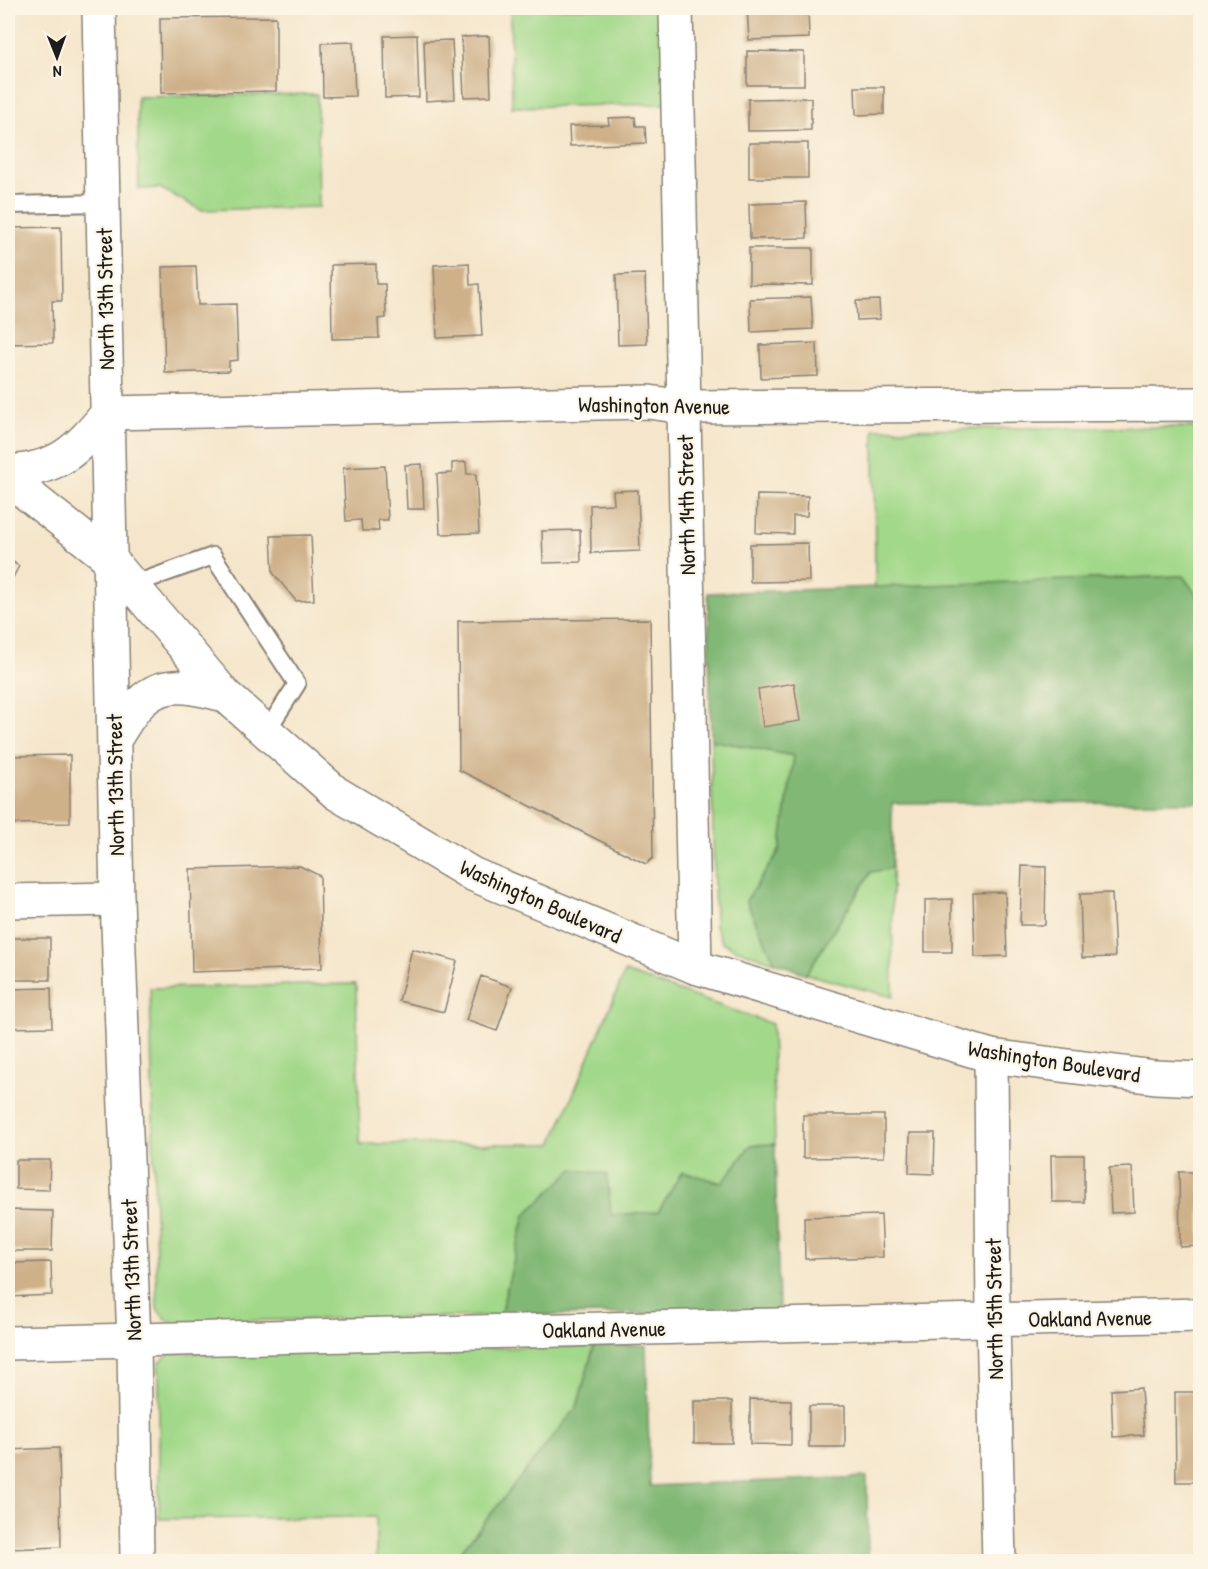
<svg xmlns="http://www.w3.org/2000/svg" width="1208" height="1569" font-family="'Patrick Hand',sans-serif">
  <rect width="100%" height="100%" fill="#fcf5e5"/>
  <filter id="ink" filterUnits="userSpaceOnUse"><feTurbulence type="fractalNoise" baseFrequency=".0167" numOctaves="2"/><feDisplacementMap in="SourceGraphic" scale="12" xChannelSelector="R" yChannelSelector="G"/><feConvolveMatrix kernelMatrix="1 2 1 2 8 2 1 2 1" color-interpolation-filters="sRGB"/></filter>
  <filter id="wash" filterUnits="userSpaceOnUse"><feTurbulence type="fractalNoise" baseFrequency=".008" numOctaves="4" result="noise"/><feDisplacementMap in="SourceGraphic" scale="24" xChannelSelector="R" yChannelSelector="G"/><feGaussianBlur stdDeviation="1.35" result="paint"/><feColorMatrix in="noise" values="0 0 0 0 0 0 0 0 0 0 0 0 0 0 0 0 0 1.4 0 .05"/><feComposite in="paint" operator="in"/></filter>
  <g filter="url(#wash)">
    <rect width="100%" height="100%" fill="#f5e6cb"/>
    <path fill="#a2d889" stroke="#5f7a52" stroke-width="1.5" d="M510 8H667L669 104 512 107Z
      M317 94 319 207 201 210 160 188 139 189 137 97Z
      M1200 427V600L1183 576 875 587 874 429Z
      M711 740 794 756 780 850 746 901 775 962 735 949 722 942 715 926Z
      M892 868 893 997 806 974 871 872Z
      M625 972 772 1024 775 1144 751 1145 722 1183 682 1172 659 1212 610 1215H525L500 1316 169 1322 157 1309 150 988 356 984 360 1144H552Z
      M594 1346 577 1407 453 1561H376V1517L159 1519V1363L170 1353Z"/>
    <path fill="#81b875" stroke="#4e6a48" stroke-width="1.5" d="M1183 576 1200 600V802L892 803V868L871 872 806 974 775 962 746 901 780 850 794 756 711 740 708 593Z
      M775 1144 779 1311 500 1316 525 1215 573 1169 607 1174 611 1215 658 1212 682 1172 722 1183 751 1145Z
      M646 1345 650 1486 867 1477 868 1561H453L577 1407 594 1346Z"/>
    <g id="blocks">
      <path fill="#ceb089" d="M747 8H808L809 38 749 40Z
        M276 17V91L161 93 160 18Z
        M417 35 419 97 385 98 384 36Z
        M489 36 491 96 464 97 461 37Z
        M452 40 455 99 426 101 424 41Z
        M353 42 355 96 323 97 322 43Z
        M747 51 804 52V85H747Z
        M855 87H884V114L856 115Z
        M811 98V130L748 131V99Z
        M635 117 636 126H645L646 143 570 146 569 126 609 125 608 118Z
        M749 143H808V178H749Z
        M806 202 807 238 750 239 749 204Z
        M61 227 62 301H52L53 343 8 344V228Z
        M749 248H813V285L749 284Z
        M469 263 470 285 479 284 482 336 437 338 434 265Z
        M376 264V284H385L386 318 378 319 379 338 332 339 331 265Z
        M196 266 198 305 236 304 238 360 229 361V371L165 373 162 267Z
        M645 274 647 344 618 345 616 275Z
        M811 297 813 329 751 332 750 299Z
        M879 300 880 319 857 320 856 301Z
        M817 343 818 376 761 378 760 345Z
        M466 462 467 474H476L479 533 440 534 437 474 452 473V463Z
        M422 464 424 509H407L405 465Z
        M385 466 388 520H378L379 531H362L361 520 346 521 343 468Z
        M638 490 640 551 591 553 590 505 614 504 613 491Z
        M757 495 808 496 807 516H793V534L756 533Z
        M580 530 581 562 543 563 542 531Z
        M311 535 314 600 296 601 273 573 271 536Z
        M808 543 809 581 750 582V544Z
        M8 559 19 566 8 587Z
        M650 619 653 858 646 864 459 770 458 621Z
        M794 683 800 721 763 727 758 689Z
        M70 755V823L8 824V756Z
        M300 866 320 876 322 968 192 972 190 869Z
        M1022 866 1046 867 1045 925H1020Z
        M1005 892 1007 956 975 957 973 893Z
        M1112 893 1115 957 1082 958 1080 894Z
        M952 899V952H925V900Z
        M8 938H50V980H8Z
        M412 949 457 961 444 1012 399 1001Z
        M481 976 512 987 497 1031 466 1020Z
        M51 988 52 1027 8 1028V989Z
        M803 1115H884V1157L803 1158Z
        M910 1133H935L934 1174 909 1173Z
        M1051 1155H1084V1202H1052Z
        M16 1160H50L49 1190 16 1189Z
        M1132 1167 1134 1212 1111 1213 1109 1168Z
        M1179 1172H1200V1246L1180 1247Z
        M8 1210 53 1211 52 1251H8Z
        M881 1215 883 1257 805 1259 804 1217Z
        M51 1262 52 1295 8 1297V1263Z
        M1141 1388 1144 1435 1113 1437 1111 1390Z
        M1175 1392H1200V1482H1176Z
        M750 1399 791 1400V1445L750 1444Z
        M694 1401H732V1443H694Z
        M809 1406H845V1447H809Z
        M59 1448 61 1547 8 1549V1450Z"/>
    </g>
  </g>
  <g filter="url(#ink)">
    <use href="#blocks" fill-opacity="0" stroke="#888174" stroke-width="1.5"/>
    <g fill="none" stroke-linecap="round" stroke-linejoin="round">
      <g stroke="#888174" stroke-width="20">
        <path id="service" d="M8 205 103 203
          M132 585 213 556 297 684 266 732"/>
      </g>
      <g stroke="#888174" stroke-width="36">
        <path id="minor" d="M676 8 695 967
          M108 413 649 402 684 407 1200 404
          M8 901 117 899
          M991 1056 993 1321 999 1562
          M8 1343 1200 1315"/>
      </g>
      <g stroke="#888174" stroke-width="36">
        <path id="tertiary" d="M99 8 117 899 134 1341 137 1562
          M8 472C59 469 76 451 108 413
          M8 479 110 559 225 695 336 793 472 874 695 967 991 1056 1155 1077 1200 1079
          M114 740C122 728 130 712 141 702 165 678 195 688 225 695"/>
      </g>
      <use href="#service" stroke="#fff" stroke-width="16"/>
      <use href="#minor" stroke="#fff" stroke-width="33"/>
      <use href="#tertiary" stroke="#fff" stroke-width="33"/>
    </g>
  </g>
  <g text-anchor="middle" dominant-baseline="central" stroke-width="4.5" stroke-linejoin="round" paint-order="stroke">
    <g font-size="22" fill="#1c1c1c" stroke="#fcf5e5">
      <text transform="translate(105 299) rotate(-91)">North 13th Street</text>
      <text transform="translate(654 405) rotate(1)">Washington Avenue</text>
      <text transform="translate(686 505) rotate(-91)">North 14th Street</text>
      <text transform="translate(115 785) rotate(-91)">North 13th Street</text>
      <text transform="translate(541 901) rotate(24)">Washington Boulevard</text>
      <text transform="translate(1054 1061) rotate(9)">Washington Boulevard</text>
      <text transform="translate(131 1270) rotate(-92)">North 13th Street</text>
      <text transform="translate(994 1309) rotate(-91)">North 15th Street</text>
      <text transform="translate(1090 1318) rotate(-1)">Oakland Avenue</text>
      <text transform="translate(604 1329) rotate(-1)">Oakland Avenue</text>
    </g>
  </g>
  <rect width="1208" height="1569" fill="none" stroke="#fcf5e5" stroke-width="30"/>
  <g transform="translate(57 57) rotate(179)" stroke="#fcf5e5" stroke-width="4.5" paint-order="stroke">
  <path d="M0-4.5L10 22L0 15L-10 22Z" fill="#1c1c1c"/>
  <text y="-9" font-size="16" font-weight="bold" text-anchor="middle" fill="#1c1c1c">N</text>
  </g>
</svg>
